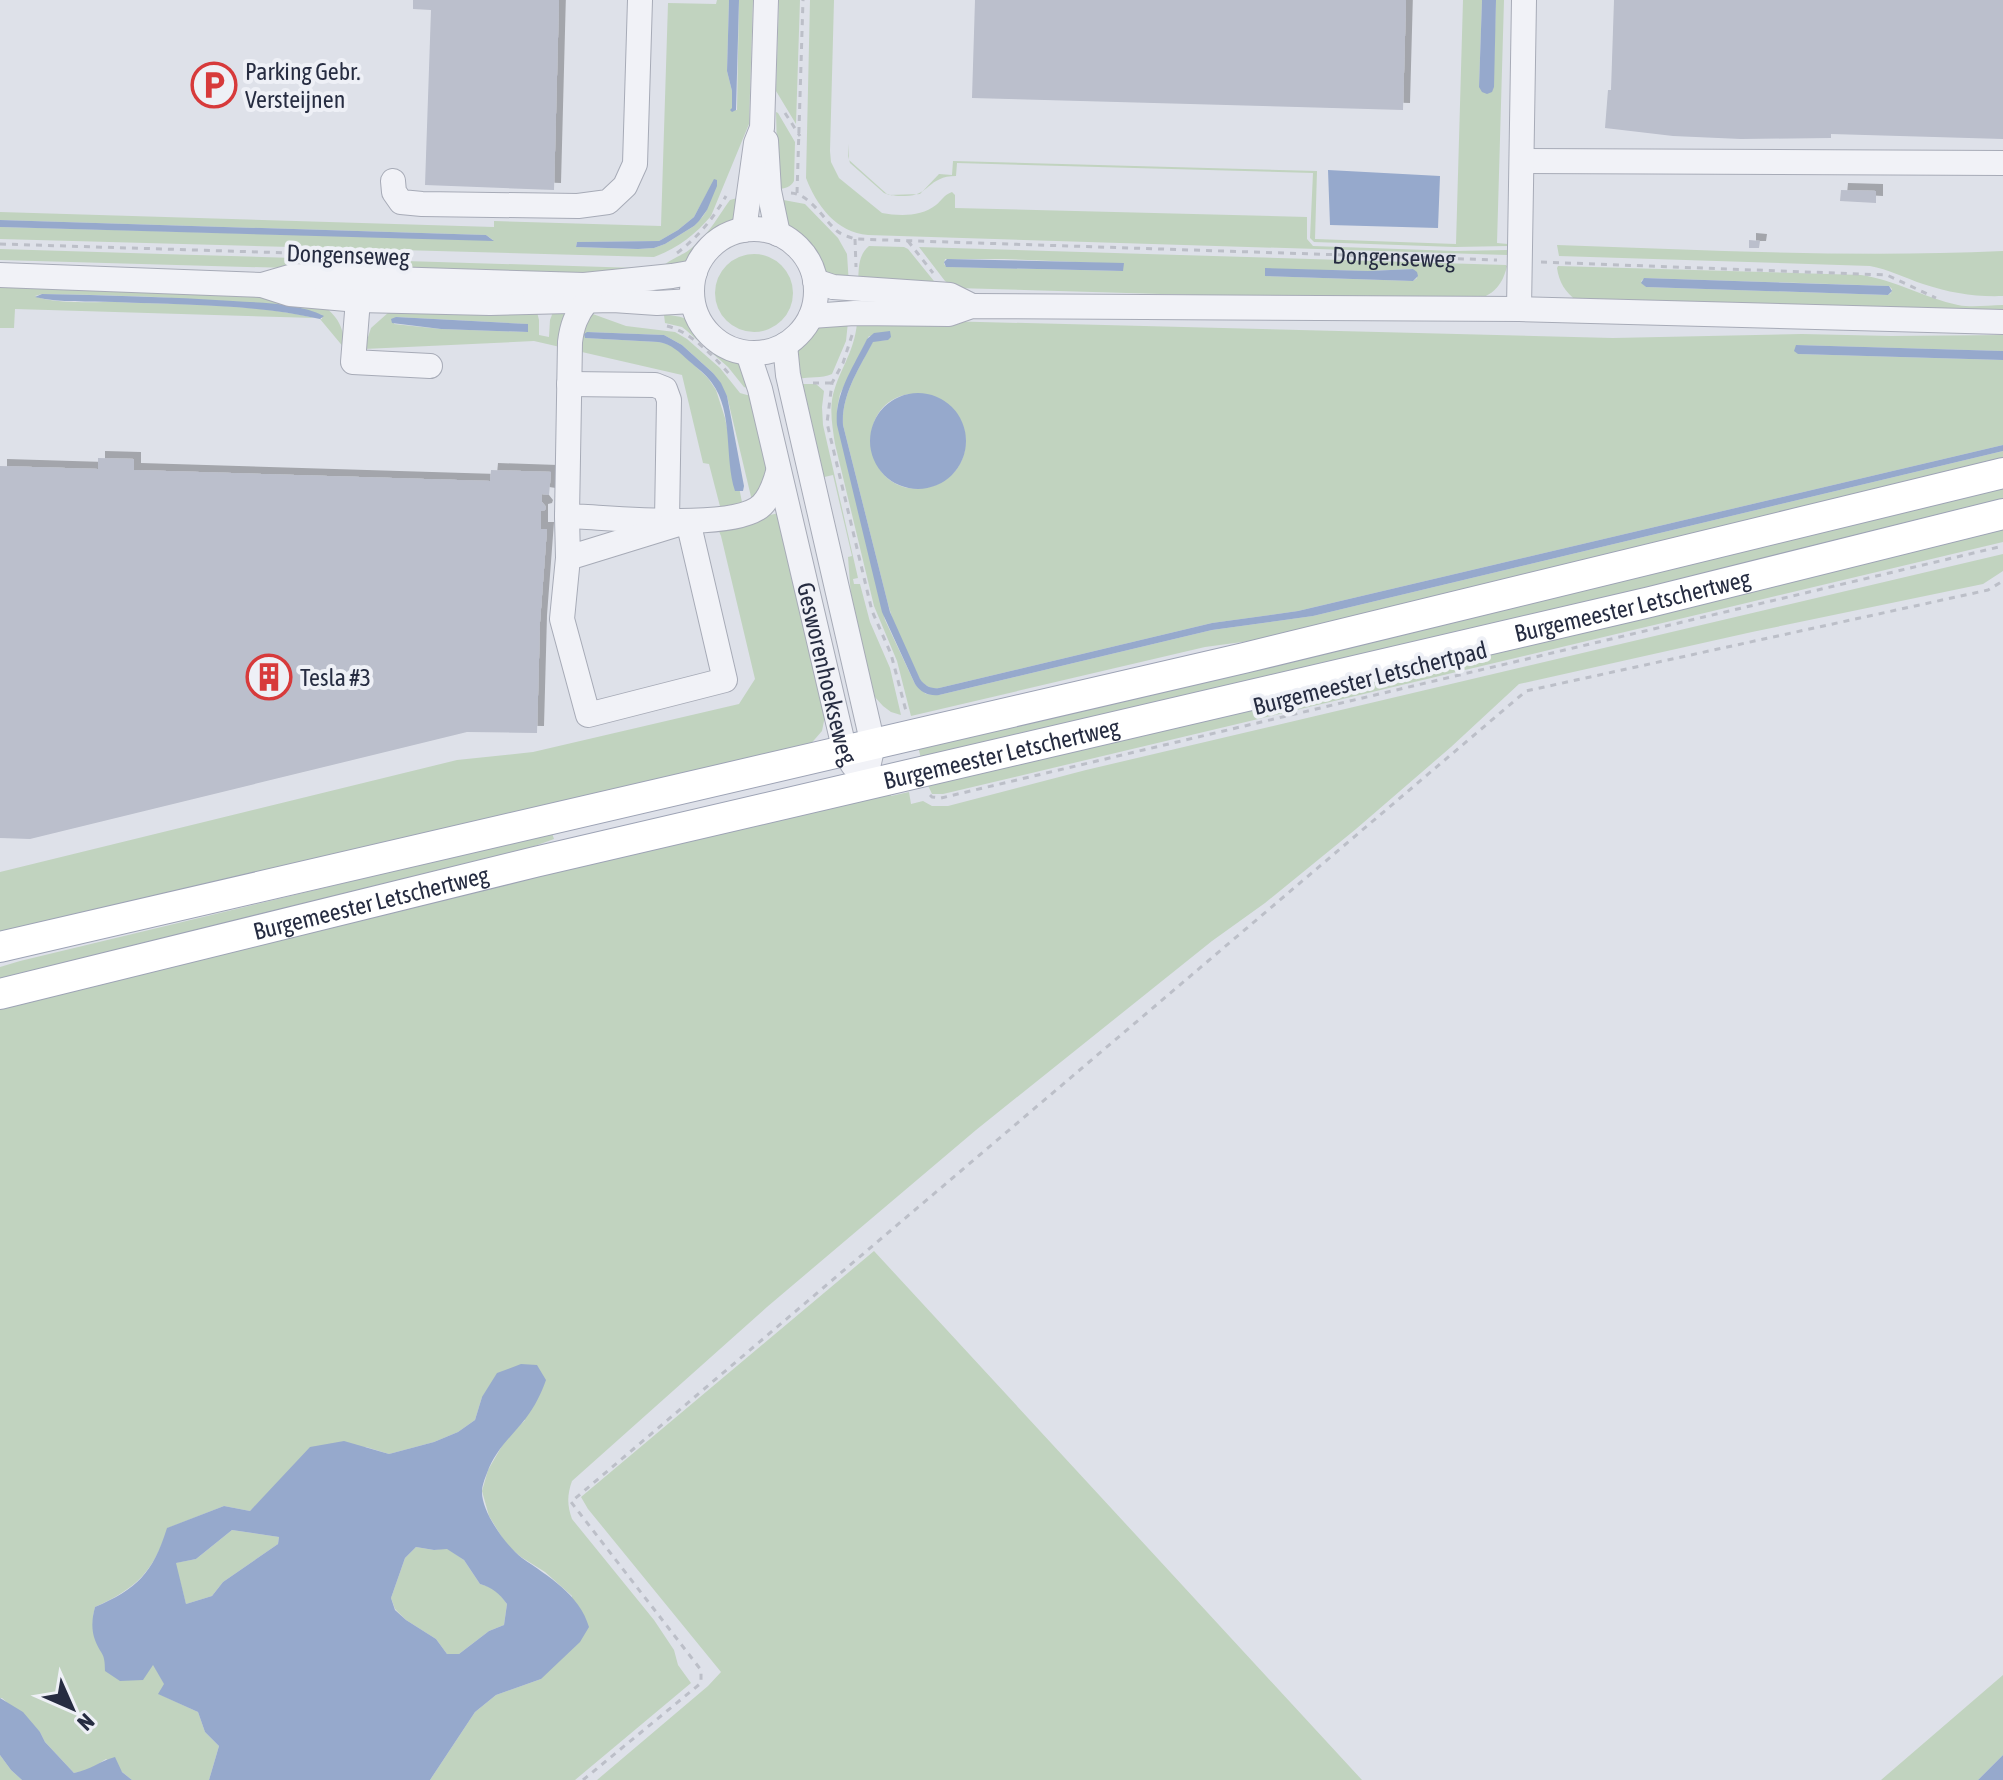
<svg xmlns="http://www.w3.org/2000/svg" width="2003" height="1780" font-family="'Asap Condensed',sans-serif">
  <defs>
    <filter id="shadow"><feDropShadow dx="7" dy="-7" stdDeviation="0" flood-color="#0004"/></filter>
  </defs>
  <rect width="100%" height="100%" fill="#dee1e9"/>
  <path fill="#c1d3bf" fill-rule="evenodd" d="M717 0H729L727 71 732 91V108L734 110H737L739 0H753L749 124 711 216C695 235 678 248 654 257L0 239V227L493 240 486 235 0 220V212L494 227V221L661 226 668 3 716 4ZM707 193V210L703 216 694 226 665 244 654 248 638 249 576 247 577 242 659 241 678 230 694 217Z
    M779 0H800L796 124 776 91Z
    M810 0H834L830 151 831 162 839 178 882 213C899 216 921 217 936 205 942 200 944 195 952 192L955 195V208L1307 217V239L1313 246 1455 251 1508 250V253L1507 255 868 235C837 233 816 205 806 178Z
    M1463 0H1482L1479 87 1493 90 1496 0H1504L1497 243 1508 244V246L1455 247 1314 242 1310 238 1313 173 957 163 956 176C927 176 930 197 903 196 896 196 891 196 884 193L850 163 848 156V144L849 160 888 195 920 194 939 174 952 175 953 161 1317 171 1315 239 1456 244Z
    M776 112 778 113 795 142 794 181C791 187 784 189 778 189Z
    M741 197 733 229 710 244 694 262 662 267C670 259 681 256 689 250 709 235 716 219 730 200Z
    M778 199 805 204 838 238 847 254 849 285 819 272 806 252 787 233Z
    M1557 245C1706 250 1854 258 2003 251V296C1975 297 1950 293 1923 284 1905 278 1888 269 1870 266L1559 256Z
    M869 246 904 247 908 249 938 286 858 285C859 271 857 256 869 246Z
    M919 247 1506 265 1507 266C1501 292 1487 298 1463 303L956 288 945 281ZM945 259H1004L1123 264 1122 271 947 267 944 264ZM1265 269 1368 271 1413 269 1417 278 1413 281 1266 276Z
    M0 249 358 260 360 262 359 270 0 260Z
    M715 293a39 39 0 1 1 78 0a39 39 0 1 1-78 0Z
    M373 260 638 268 640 275 369 270V263Z
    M1558 266 1861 275C1895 280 1925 298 1958 305 1973 308 1988 305 2003 305V315L1577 301C1565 292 1559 282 1557 268ZM1645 278 1889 286 1892 289 1891 293 1888 295 1646 287 1641 281Z
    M0 281 287 298 325 307C340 319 344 330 345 349L320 319H322V315C283 304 245 302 205 300 150 296 96 295 42 294L35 296C52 304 95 302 116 302 182 305 251 303 315 318L15 309 14 328H0Z
    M389 312H537L539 320V335L549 337 550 320 553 312 590 313 626 326 675 332 687 339 720 368 740 393 747 395 755 394 769 469 753 505 727 396 713 373 682 345 664 335 587 332 586 338 658 342 669 344 678 350 708 378 716 390 725 418 744 512 722 514 709 464 703 463 682 375 534 341 364 349 371 328ZM396 317 527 324V332L441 329 394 324Z
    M664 315C699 316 693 329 716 346 722 350 733 353 738 359 743 367 746 380 750 389L744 387 728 367 687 331 682 327 665 323Z
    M942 321 1613 338 1802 334 1891 336 2003 335V351L1796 345 1798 354 2003 360V445L1298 611 1212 623 939 688C930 689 926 686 920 680L893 621 888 604 843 425C841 395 860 367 873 341L888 340 869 336 840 394 837 409 885 620 915 684 926 694 939 695 1212 630 1313 616 2003 451V466L1294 635 1205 647 911 716 897 661 874 606 835 444C833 430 830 415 832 400 837 372 855 353 857 322ZM909 394C982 392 982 481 923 488 863 496 851 403 909 394Z
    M848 322 846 341 832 374C821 379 810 376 798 379 797 369 794 355 796 346 803 325 831 324 848 322Z
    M802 384H816L824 391 822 407 823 425 858 578 853 579 854 584H860L870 622 890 668 901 715 891 712 883 706 873 695 852 610 848 557 852 556 833 475 820 478Z
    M2003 487V503L954 753 921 759 918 746Z
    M779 513 825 716 822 731 808 747 0 944V872L457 760 533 752 739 704 755 679 721 536 718 529 724 525Z
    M2003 525V542L943 794H932L926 781Z
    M2003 554V571L1983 584 1752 632 1519 684 1451 747 1356 829 1265 903 1212 941 976 1130 767 1307 572 1481C567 1495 567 1505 572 1519L654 1620 674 1650 678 1665 691 1683 575 1780H430L475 1712 496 1695 541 1679 572 1596 545 1572 521 1557 506 1544 489 1516 482 1491 488 1470 506 1439 525 1420 482 1397 475 1420 458 1432 434 1442 389 1454 366 1447 269 1492 250 1511 224 1506 168 1528C153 1572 137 1588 95 1607 90 1626 94 1639 105 1655L153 1664 165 1685 159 1694 198 1712 205 1732 219 1746 209 1780H132L106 1759 89 1770 74 1773 45 1742 40 1732 2 1698H0V1007L890 790 891 796 909 792 911 804 923 801 932 806H948L1086 770Z
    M552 833 554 839 474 868 0 983V967L20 961Z
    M874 1251 1362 1780H597L708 1686 721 1672 588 1509 581 1497Z
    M232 1530 279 1537 278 1544 223 1582 212 1596 186 1604 175 1563 196 1559Z
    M416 1547 434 1550 447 1548 464 1560 480 1584 490 1587 498 1592 507 1604 504 1625 489 1631 459 1654H447L436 1639 406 1620 395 1609 391 1598 405 1558Z
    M2003 1675V1755L1978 1780H1881Z
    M0 1755 11 1770 22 1780H0Z"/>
  <path fill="#96a9cc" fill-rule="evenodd" d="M729 0H739L736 110 732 112 730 110 732 108V91L727 71Z
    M1482 0H1496L1494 87 1492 92 1487 94 1482 92 1479 87Z
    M1328 170 1440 176 1438 228 1330 225Z
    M714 179 717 180V186L707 210 699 221 694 226 665 244 654 248 638 249 576 247 577 242 659 241 678 230 694 217Z
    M0 220 486 235 494 241 0 227Z
    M947 259 1124 263 1123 271 946 267 944 262Z
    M1265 268 1368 271 1413 269 1417 272 1418 276 1413 281 1265 276Z
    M1644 278 1889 286 1892 291 1888 295 1646 287 1641 283Z
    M42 294C106 295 170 297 233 301 262 303 298 303 324 316L320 319C254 304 183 305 115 302 89 301 61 303 35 297Z
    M396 317 528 324V332L441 329 392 323 391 319Z
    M890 331 891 337 888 340 873 342C860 367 841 395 843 425L890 612 920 679C925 686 931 689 939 688L1212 623 1298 611 2003 445V451L1313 616 1212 630 939 695C929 696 921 693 915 684L882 612 837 425C834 394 854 366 867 339L874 333Z
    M587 332 664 335 682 345 713 373 721 383 727 396 744 486 743 491H735C724 457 734 413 712 383 706 374 697 368 689 361 679 352 672 344 658 342L585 338 584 334Z
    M1796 345 2003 351V360L1798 354 1794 351Z
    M870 441a48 48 0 1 1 96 0a48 48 0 1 1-96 0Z
    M521 1364 537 1365 546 1380C541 1394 535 1406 526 1418 512 1436 495 1450 487 1473 485 1478 482 1486 482 1491 481 1511 506 1546 522 1558 548 1576 580 1595 589 1627L580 1642 541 1679 496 1695 475 1712 430 1780H209L219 1746 205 1732 198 1712 158 1694 164 1684 153 1665 143 1680 120 1681 105 1671C105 1651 101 1656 95 1640 91 1629 92 1618 95 1607 137 1589 153 1573 167 1528L224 1506 250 1511 310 1447 344 1441 389 1454 434 1442 458 1432 475 1420 482 1397 497 1373ZM232 1530 279 1537 278 1544 223 1582 212 1596 186 1604 176 1563 196 1559ZM416 1547 434 1550 447 1549 464 1560 480 1584C493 1588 499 1593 507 1604L504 1625 489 1631 459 1654H447L436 1639 406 1620 395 1610 391 1598 405 1558Z
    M0 1698 23 1712 40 1732 45 1742 74 1773C90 1770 100 1761 115 1757L122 1772 132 1780H22L11 1770 0 1755Z
    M2003 1755V1780H1978Z"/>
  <path fill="#bbbfcc" filter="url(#shadow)" d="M413 0H559L554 190 425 185 431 10 413 9Z
    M975 0H1406L1403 110 972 98Z
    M1614 0H2003V139L1831 134V138L1741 139 1673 136 1605 128 1608 90H1611Z
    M1841 190 1876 191V203L1840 201Z
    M1749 240 1760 241 1759 248H1749Z
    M98 458 134 459V470L490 481 491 470 551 472 549 495 542 494V502L546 507 545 510 541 511V529H547L540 622 537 733 467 732 30 839 0 838V466L98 469Z"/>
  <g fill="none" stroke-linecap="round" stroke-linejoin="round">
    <g stroke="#a7abb7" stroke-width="26">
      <g id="minor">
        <path d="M766 141 769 191 778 234"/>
        <path d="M1522 161 2003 163"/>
        <path d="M393 181 394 192 401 202 422 204 578 206 608 202 625 186 635 164 640 0"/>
        <circle cx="754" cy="291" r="62"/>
        <path d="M744 230 756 143 762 128 766 0"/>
        <path d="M0 275 262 285 290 294 358 300 490 303 613 300 657 303 692 301"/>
        <path d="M815 281 833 287 950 295 972 306"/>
        <path d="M361 284 358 300 353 362 430 366"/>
        <path d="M262 285 293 276 584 285 672 276 695 272"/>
        <path d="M586 302C576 315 572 326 570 342L567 516C607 517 735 532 762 505 771 496 775 483 778 472"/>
        <path d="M1519 309 1524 0"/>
        <path d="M811 316 854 313 949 314 972 306 1519 309 2003 322"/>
        <path d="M785 345 788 375 873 745 864 785"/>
        <path id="s2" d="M748 353 760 389 845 752 853 765"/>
        <path d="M569 384 655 385 665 389 669 400 667 520"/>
        <path d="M567 516 568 558 562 619 588 715 725 680 688 521 568 558"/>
      </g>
    </g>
    <g stroke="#9da3b5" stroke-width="32">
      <g id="major">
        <path d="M0 947 1244 658 2003 473"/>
        <path id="s3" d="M0 994 535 862 1650 602 2003 514"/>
      </g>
    </g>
    <g stroke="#bcbfc8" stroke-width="3" stroke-dasharray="6 6" stroke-linecap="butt">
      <path d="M785 113 800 136"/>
      <path id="s1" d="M791 193C810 194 823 219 837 231 842 235 849 237 855 239L1497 260"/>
      <path d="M797 193 803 0"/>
      <path d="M855 239 856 267"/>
      <path d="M908 241 933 273"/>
      <path d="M0 244 292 253"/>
      <path d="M677 253C698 237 713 219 726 196"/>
      <path d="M1541 262 1887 275 1936 298"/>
      <path d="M667 326C692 332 715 358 732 377"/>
      <path d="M852 335 843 363 832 383 827 423 872 611 891 654 906 711"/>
      <path d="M813 383H832"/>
      <path d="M930 795 932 797 941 798 2003 546"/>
      <path d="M583 1780 701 1683V1670L571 1502 1526 691 1988 590 2003 581"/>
    </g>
    <use href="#minor" stroke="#f1f2f7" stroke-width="24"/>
    <use href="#major" stroke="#fff" stroke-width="30"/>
  </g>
  <defs>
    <g id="parking-ring" transform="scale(2.3)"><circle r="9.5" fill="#eef0f6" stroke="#d73a3b" stroke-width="1.5"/><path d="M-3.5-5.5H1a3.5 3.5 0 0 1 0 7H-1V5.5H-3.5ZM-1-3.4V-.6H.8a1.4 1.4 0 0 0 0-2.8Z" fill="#d73a3b"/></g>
    <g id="building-ring" transform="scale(2.3)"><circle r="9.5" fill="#eef0f6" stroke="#d73a3b" stroke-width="1.5"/><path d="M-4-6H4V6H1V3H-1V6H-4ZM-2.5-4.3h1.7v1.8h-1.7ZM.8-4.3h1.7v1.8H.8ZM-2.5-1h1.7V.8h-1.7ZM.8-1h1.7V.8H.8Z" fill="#d73a3b"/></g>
  </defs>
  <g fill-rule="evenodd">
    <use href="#parking-ring" x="214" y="85"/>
    <use href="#building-ring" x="269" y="677"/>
  </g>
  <g text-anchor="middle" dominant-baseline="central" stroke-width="8" stroke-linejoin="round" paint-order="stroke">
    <g font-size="24" fill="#262c41" stroke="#eef0f6" text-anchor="start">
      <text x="245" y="71">Parking Gebr.<tspan x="245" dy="28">Versteijnen</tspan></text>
      <text x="300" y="677">Tesla #3</text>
    </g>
    <g font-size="24" fill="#262c41" stroke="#eef0f6">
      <text transform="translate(348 255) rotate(2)">Dongenseweg</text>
      <text stroke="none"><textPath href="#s1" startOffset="620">Dongenseweg</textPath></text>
      <text stroke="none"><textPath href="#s3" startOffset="1678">Burgemeester Letschertweg</textPath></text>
      <text stroke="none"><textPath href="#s2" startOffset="330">Gesworenhoekseweg</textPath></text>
      <text transform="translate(1370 678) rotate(-14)">Burgemeester Letschertpad</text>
      <text stroke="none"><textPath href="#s3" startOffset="1030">Burgemeester Letschertweg</textPath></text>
      <text stroke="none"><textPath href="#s3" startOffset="382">Burgemeester Letschertweg</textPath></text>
    </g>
  </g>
  <g transform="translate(72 1708) rotate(135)" stroke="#eef0f6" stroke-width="6" paint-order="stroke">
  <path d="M0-6L14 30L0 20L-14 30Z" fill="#262c41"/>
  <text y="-12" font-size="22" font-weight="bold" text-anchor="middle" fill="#262c41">N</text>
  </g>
</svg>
